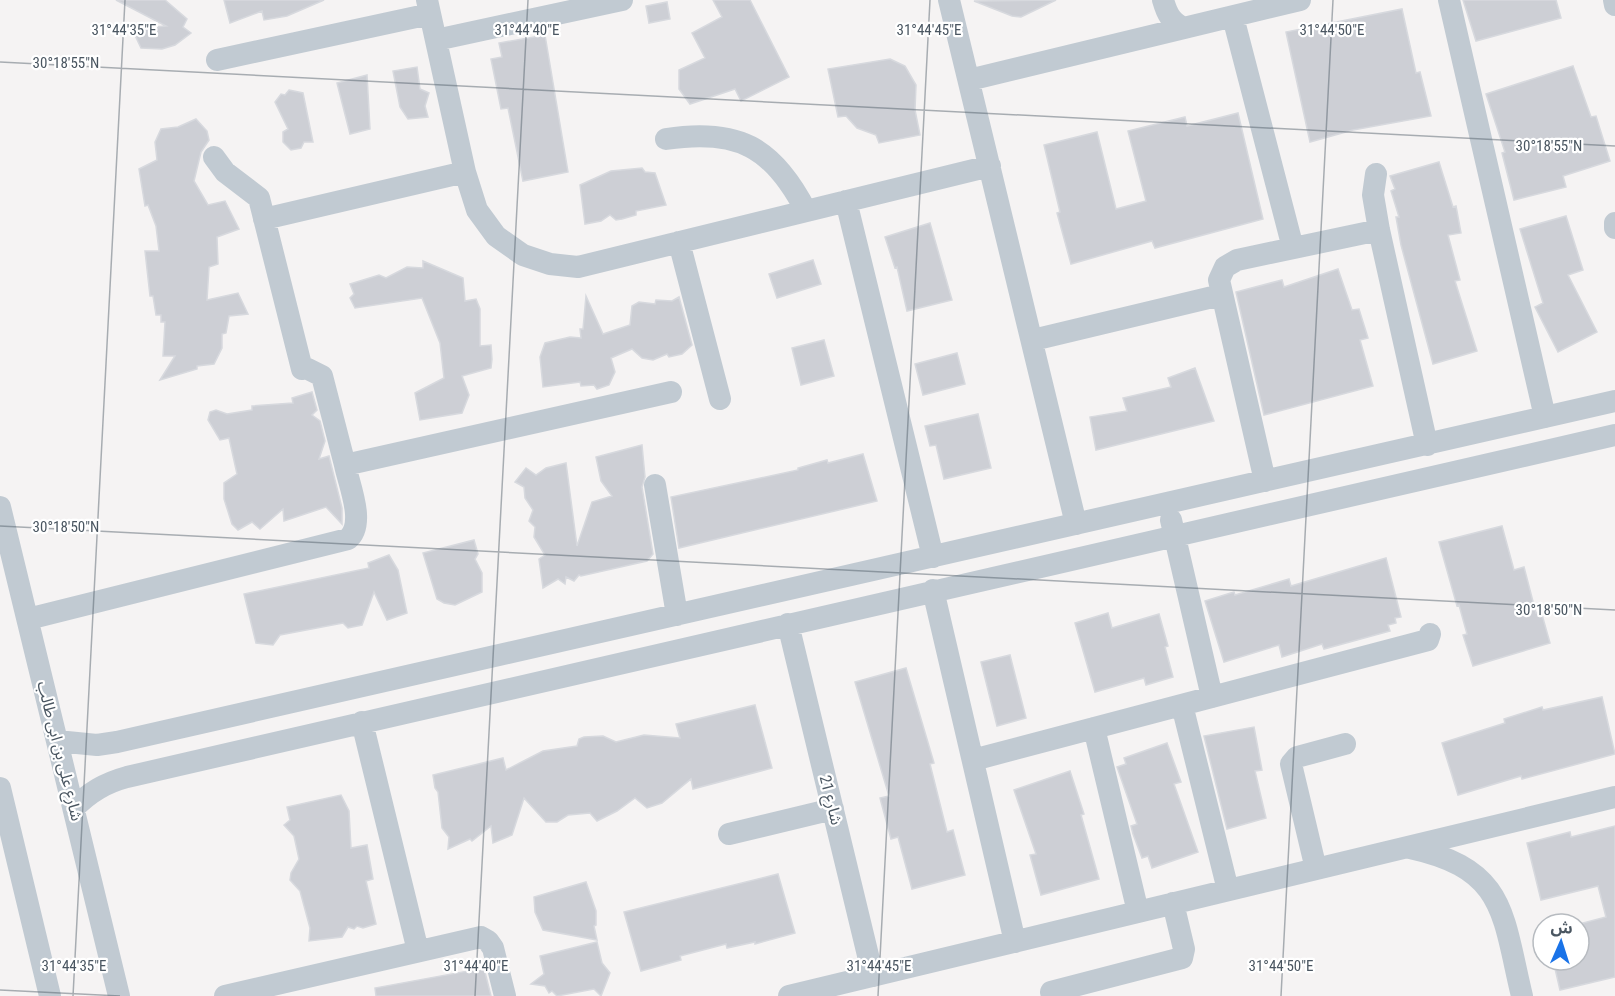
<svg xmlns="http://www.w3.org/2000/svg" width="1615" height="996" font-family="'Roboto Condensed','Noto Sans Arabic',sans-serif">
  <rect width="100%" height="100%" fill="#f5f3f3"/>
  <path fill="#cdcfd5" stroke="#d7d9de" stroke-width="1.5" d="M116 0H165L187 19 183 27 191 33 175 45 162 49 141 48 132 29 166 26Z
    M224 0H324L287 16 264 20 262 11 230 23Z
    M713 0H750L789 77 741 101 735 89 690 104 679 89V70L705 58 692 33 722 17Z
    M1056 0 1021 17 1012 16 974 1Z
    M1463 0H1556L1561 18 1476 41Z
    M667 2 670 19 649 23 646 6Z
    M1402 9 1416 73 1420 72 1431 116 1353 130 1310 142 1286 32Z
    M545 35 568 172 523 181 508 108 501 109 491 59 502 57 499 43Z
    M890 59 905 66 916 85 915 110 920 135 879 143 876 135 857 128 846 116 838 117 828 69Z
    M1573 66 1591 117 1596 116 1610 161 1563 176 1566 187 1514 200 1502 153 1505 152 1486 94Z
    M417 67 420 89 429 93 425 106 428 117 408 119 400 107 393 71Z
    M367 75 370 129 350 134 337 83Z
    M289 90 303 93 313 142H304L301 148 291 150 283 142V132L288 129 275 102 281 94 285 95Z
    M1238 113 1263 219 1155 248 1152 241 1071 264 1057 213 1060 212 1044 145 1097 132 1116 209 1146 201 1128 131 1185 117 1187 126Z
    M196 119 207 131 209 140 201 152 194 181 208 205 225 201 239 229 217 237 218 264 209 267 207 300 238 293 248 314 229 316 226 333 222 334V348L214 364 197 366V369L160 380 175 356H163L165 322H161V315H156L153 296H150L145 251H159L156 226 148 205 145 206 139 169 157 160 155 142 161 129 178 127Z
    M1439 162 1453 207 1456 206 1461 233 1448 235 1460 280 1455 281 1477 351 1433 364 1401 245 1396 217H1399L1391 191 1395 189 1390 176Z
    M642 168 645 172 655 173 666 205 636 211V215L622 219 616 220 610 215 601 221 585 224 580 185 611 171Z
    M1566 216 1583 270 1568 275 1597 332 1558 352 1535 307 1543 303 1520 229Z
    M930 223 952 300 907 311 897 267 895 268 885 237Z
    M813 260 821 284 777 298 769 274Z
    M423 261 463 278 465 301 476 299 480 309V346L491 345 492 359 491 368 462 376 469 395 462 413 420 420 415 393 444 378 440 343 422 298 355 308 350 298 354 294 350 284 379 275 386 278 407 267 423 268Z
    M1338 269 1352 310 1359 309 1368 338 1360 340 1373 386 1264 415 1236 292 1282 280 1284 287Z
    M586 296 603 334 630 325 632 306 639 302 655 304 656 300 672 301 679 297 692 345 682 354 669 357 667 354 653 360 642 358 632 349 611 358 615 372 609 385 597 389 594 385 581 386 580 382 543 387 540 357 545 343 570 337 581 338 580 329H583Z
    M824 340 834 376 801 385 792 348Z
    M957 353 965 384 923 395 915 364Z
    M1195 368 1214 421 1096 450 1090 417 1127 411 1123 398 1171 387 1168 378Z
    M312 392 317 410 312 415 320 421 325 441 319 459 329 456 342 508V524L326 507 284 521 283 509 260 529 252 522 238 530 232 524 224 499V483L237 474 229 438 220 440 208 420 210 412 216 410 227 414 252 410V406L293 403 292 398Z
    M978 414 991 468 944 479 936 445 930 446 925 426Z
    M642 445 645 477 642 487 653 554 647 561 581 576 579 575 574 581 566 577 565 584 558 579 543 588 539 559 545 555 534 537 535 527 529 521 533 510 525 498 524 487 515 482 526 468 536 475 546 468 566 463 577 546 592 502 612 496 601 481 596 457Z
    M863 454 877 501 679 548 671 497 798 470V468L827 460 828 463Z
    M1502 526 1514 570 1524 567 1536 613 1541 611 1550 643 1473 666 1463 635 1467 634 1459 605 1457 606 1439 542Z
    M474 540 478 554 475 559 482 573V592L455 605 444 603 437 599 423 553Z
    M389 555 398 570 407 613 387 620 374 592 362 625 348 628 343 623 280 635 273 645 256 643 244 594 369 568 368 563Z
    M1386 558 1401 617 1395 618 1396 623 1388 625 1390 631 1324 649 1322 644 1282 657 1279 645 1224 662 1205 601 1234 592 1235 595 1289 579 1291 586Z
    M1108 613 1112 628 1159 614 1168 646 1165 647 1173 677 1146 685 1144 678 1095 692 1075 623Z
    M1010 655 1026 718 997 726 981 662Z
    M906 668 934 763 930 764 947 832 953 830 965 875 912 889 898 837 891 839 880 798 889 796 855 682Z
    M1602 697 1615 754 1522 779 1521 776 1458 795 1442 743 1505 723 1504 719 1542 707 1543 710Z
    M755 705 772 768 693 789 691 779 662 803 647 808 635 798 617 811 597 821 590 813 568 815 557 822H546L524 798 512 835 493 843 491 826 472 841 470 839 448 849 449 837 442 828 438 792 435 788 433 775 503 758 506 770 543 751 577 746 579 739 584 737 603 736 616 742 644 735 680 738 676 724Z
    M1254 727 1262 770 1255 771 1266 818 1227 829 1204 736Z
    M1167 743 1181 782 1174 784 1198 852 1152 868 1148 856 1142 858 1133 834 1131 826 1137 824 1117 767 1126 764 1124 758Z
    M1070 771 1084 814 1081 815 1099 879 1041 895 1030 855 1036 854 1014 790Z
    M341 795 349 811 351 848 367 845 373 879 366 881 376 924 363 928 357 926 354 929 348 927 342 937 309 941 310 928 300 891 290 880 291 873 299 859 294 836 284 825 290 820 287 807Z
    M1615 826V977L1560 990 1553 960H1579V924L1606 917 1598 886 1541 900 1527 843 1570 832 1571 837Z
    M778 874 795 933 755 944V942L727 948 726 944 680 956 681 960 641 971 624 912Z
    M586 882 596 911V925L594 926 597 940 543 930 535 912 534 897Z
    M597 942 602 963 610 973 601 996 594 989 557 996 552 991 549 993 545 986 531 984 544 974 540 956Z
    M484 968 491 996H376L375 988Z"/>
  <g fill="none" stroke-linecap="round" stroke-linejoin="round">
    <path stroke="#c1cad2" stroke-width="22" d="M427 0 465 172 477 210 496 236 523 255 550 264 578 267 990 166
      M949 0 1076 524
      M1163 0C1167 14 1171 22 1184 28L1300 0
      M1449 0 1545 417
      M1614 0 1615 5
      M1233 17 1293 248
      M436 40 622 0
      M217 60 430 14
      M969 80 1184 28
      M666 139C738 128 773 147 806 211
      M214 157 225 172 259 198 302 369
      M1376 174 1373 195 1379 230 1427 445
      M846 201 933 557
      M264 219 465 172
      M1615 223V228
      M679 242 720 399
      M1033 340 1221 295
      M308 369 322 376 345 465 671 392
      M1265 481 1219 280 1225 267 1237 260 1379 230
      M655 485 677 615
      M0 507 119 996
      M1171 520 1212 697
      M933 590 1015 942
      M28 619 348 539C366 524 349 485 345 465
      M788 624 873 976
      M1182 705 1228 890
      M362 722 418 951
      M1094 728 1138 912
      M57 741 97 745 117 742 1615 401
      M973 760 1428 640 1430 634
      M0 788 50 996
      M74 808C90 792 105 783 127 777L1615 435
      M729 834 833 809
      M1410 848C1506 869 1502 913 1522 996
      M1316 869 1291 764 1297 757 1345 744
      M1051 992 1182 958 1184 949 1173 903
      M225 996 481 937 488 941 493 948 505 996
      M789 996 1615 797"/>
  </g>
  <path fill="none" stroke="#4a5661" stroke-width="1.5" stroke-opacity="0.45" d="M0 62 1615 146M0 526 1615 610M0 990 120 996M73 996 125 0M475 996 528 0M878 996 930 0M1281 996 1333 0"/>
  <g text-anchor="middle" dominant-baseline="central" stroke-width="4.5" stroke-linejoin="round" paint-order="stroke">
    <g font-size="16" fill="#4a5661" stroke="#fff">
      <text transform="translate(60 751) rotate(76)">شارع على بن ابى طالب</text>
      <text transform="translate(831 800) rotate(76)">شارع 21</text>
    </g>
  </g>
  <g font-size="15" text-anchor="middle" fill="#4a5661" stroke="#fff" stroke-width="4.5" stroke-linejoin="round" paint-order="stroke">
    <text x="124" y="35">31°44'35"E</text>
    <text x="527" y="35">31°44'40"E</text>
    <text x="929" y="35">31°44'45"E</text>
    <text x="1332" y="35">31°44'50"E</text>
    <text x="66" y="68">30°18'55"N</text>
    <text x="1549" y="151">30°18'55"N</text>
    <text x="66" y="532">30°18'50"N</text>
    <text x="1549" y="615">30°18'50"N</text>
    <text x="74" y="971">31°44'35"E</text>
    <text x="476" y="971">31°44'40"E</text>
    <text x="879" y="971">31°44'45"E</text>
    <text x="1281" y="971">31°44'50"E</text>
  </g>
  <g transform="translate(1561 942) rotate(3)"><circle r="28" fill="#ffffff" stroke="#b7bbc0" stroke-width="1.5"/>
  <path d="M0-4.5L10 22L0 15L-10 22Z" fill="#1a73e8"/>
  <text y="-9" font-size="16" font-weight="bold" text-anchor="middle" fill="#4a5661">ش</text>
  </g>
</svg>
